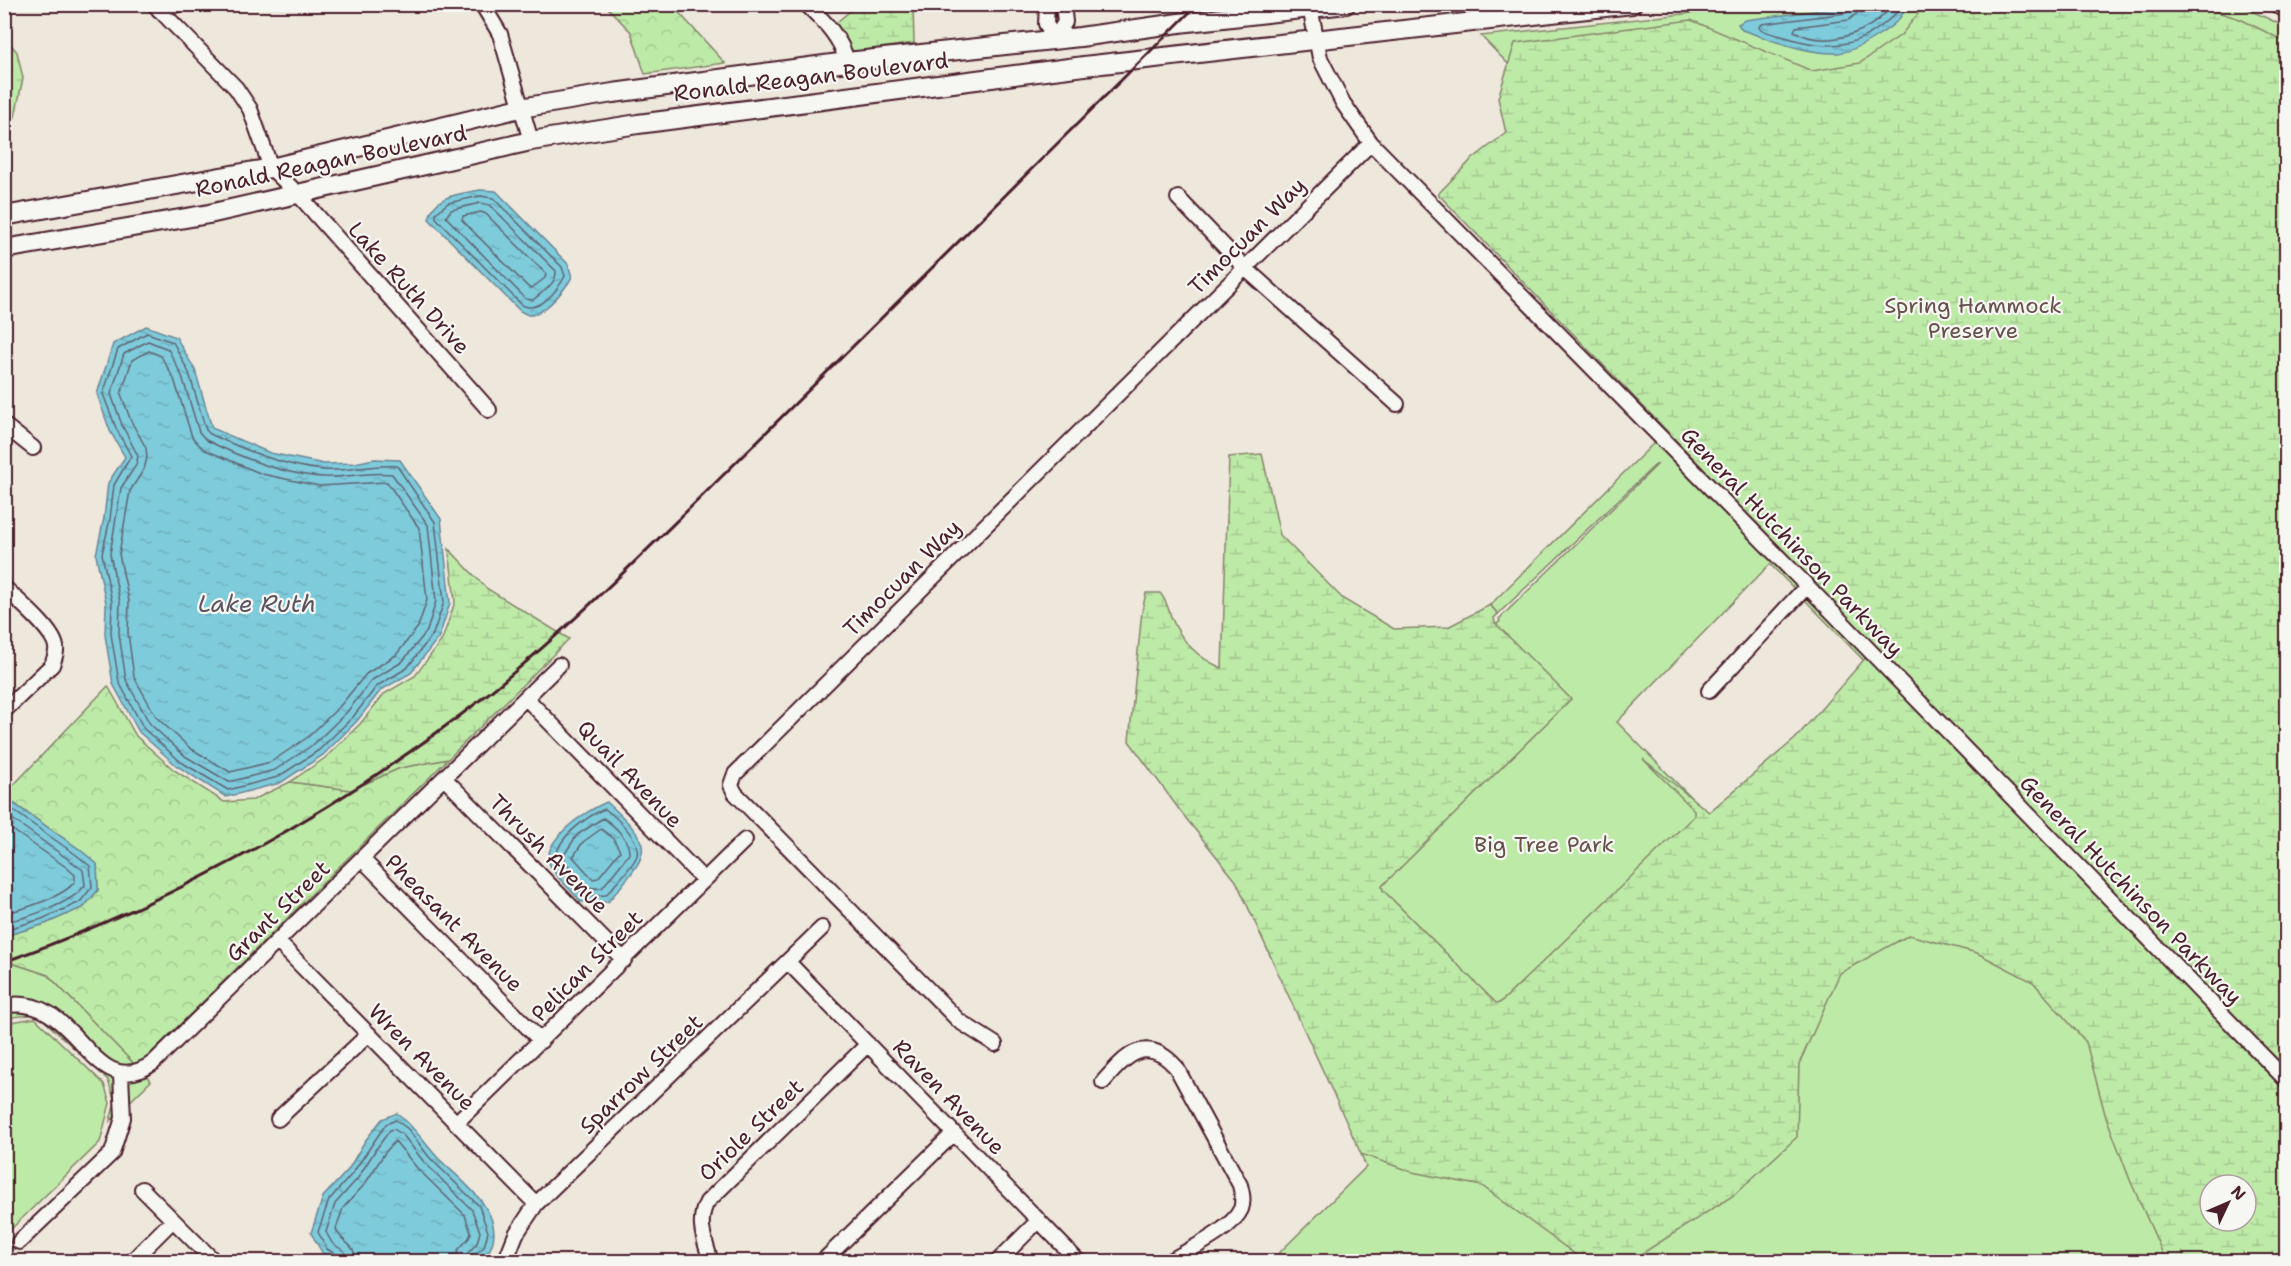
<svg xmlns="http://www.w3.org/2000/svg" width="2291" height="1266" font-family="'Shantell Sans',sans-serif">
  <defs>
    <pattern id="forest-crowns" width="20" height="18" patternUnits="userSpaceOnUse" patternTransform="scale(1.5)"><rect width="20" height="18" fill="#beeaa8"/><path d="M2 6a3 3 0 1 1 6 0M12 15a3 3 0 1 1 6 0" fill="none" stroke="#a5c891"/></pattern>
    <pattern id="wetland-marsh" width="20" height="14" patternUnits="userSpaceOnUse" patternTransform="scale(1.5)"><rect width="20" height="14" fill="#beeaa8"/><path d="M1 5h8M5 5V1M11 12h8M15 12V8" fill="none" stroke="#a5c891"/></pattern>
    <pattern id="water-ripples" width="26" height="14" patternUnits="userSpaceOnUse" patternTransform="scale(1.5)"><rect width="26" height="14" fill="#7ecbdc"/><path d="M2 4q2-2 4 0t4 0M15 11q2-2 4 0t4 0" fill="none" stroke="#6eaebd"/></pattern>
  </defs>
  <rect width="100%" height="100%" fill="#eee7dc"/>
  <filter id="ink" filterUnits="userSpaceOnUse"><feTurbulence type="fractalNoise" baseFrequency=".0167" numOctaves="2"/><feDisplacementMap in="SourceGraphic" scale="12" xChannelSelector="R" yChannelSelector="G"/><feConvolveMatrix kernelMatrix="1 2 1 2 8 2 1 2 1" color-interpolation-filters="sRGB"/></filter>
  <g filter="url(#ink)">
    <path fill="#beeaa8" stroke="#84846a" stroke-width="1.5" fill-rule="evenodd" d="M1776 4H2237L2286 27V1261H1271L1366 1167 1361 1154 1375 1158 1347 773 1500 621 1499 619 1658 464 1654 466 1498 614 1490 605 1656 441 1669 454 1683 439 1544 101 1481 36ZM1770 564 1871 668 1714 821 1617 722ZM2210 1185H2246V1221H2210Z
      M9 962 48 975 151 1081 110 1121 115 1102 108 1080 37 1014 5 1018V1011C25 1007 39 1014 57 1024L63 1014C43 1003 28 996 5 1000V963Z
      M35 1018 104 1084 110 1103 100 1142 5 1235V1023Z"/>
    <path fill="url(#forest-crowns)" stroke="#84846a" stroke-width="1.5" d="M605 5H672L725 63 645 74 631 32Z
      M108 686 136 736 174 770 224 802 253 800 290 782 351 790 400 768 448 759 137 1067 48 975 9 962 5 963V936L45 924 84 907 98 890 97 864 79 849 5 797V794Z"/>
    <path fill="url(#wetland-marsh)" stroke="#84846a" stroke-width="1.5" fill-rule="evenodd" d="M1926 4 2194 5 2240 19 2286 42V1072L1438 194 1471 160 1506 133 1498 98 1515 43 1691 20 1812 71 1860 63 1901 35Z
      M857 5H913L914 43 854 52 829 29Z
      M5 37 17 52 23 78 15 117 5 127Z
      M1262 454 1280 535 1343 599 1394 629 1448 627 1490 605 1498 614 1494 618 1495 623 1571 699 1382 886 1383 890 1496 1003 1501 1002 1694 816V810L1643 759 1709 812 1795 739 1867 656 2286 1089V1261H2164L2163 1254 2130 1180 2105 1114 2086 1042 2033 982 1977 953 1909 935 1840 973 1799 1064 1797 1137 1734 1195 1632 1260H1583L1482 1186 1412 1172 1361 1154 1236 881 1181 812 1129 741 1142 611 1146 593H1160C1167 601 1168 609 1172 619 1182 642 1200 659 1222 668L1229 457ZM2210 1185H2246V1221H2210Z
      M449 549 486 588 569 639 448 759 400 768 351 790 290 782 325 758 360 724 384 694 415 676 442 640 455 602Z"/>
    <path fill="url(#water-ripples)" stroke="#698695" stroke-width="1.5" d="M1868 4 1905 5 1906 7C1902 18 1890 28 1880 34 1868 42 1852 52 1838 53 1805 54 1772 40 1742 30L1738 24 1745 20Z
      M480 190 496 191 568 264 572 277C565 289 544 316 528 315 527 314 519 311 519 310L429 219C433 195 460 194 480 190Z
      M146 326 176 337 195 370 212 428 270 453 324 464 355 463 374 459 400 460 441 519 450 603 439 637 411 673 381 690 357 721 323 755 280 783 226 797 177 766 139 732 113 684 105 635 106 603 96 555 104 518 108 483 125 457 110 431 97 394 113 344Z
      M4 797 79 849 97 864 98 890 84 907 45 924 5 936Z
      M607 802C659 850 649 852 608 902H581C572 891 560 881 552 869 535 843 587 810 607 802Z
      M397 1113C414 1126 424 1143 438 1158 460 1180 508 1213 490 1249 487 1254 480 1258 476 1261H339L323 1254 311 1233 323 1197 348 1170 365 1141 382 1119Z"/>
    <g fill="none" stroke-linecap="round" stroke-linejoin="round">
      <path stroke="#5f6472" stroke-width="1.5" d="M1851 4 1850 10 1846 13 1762 24 1759 28C1766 33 1777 35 1785 37 1823 49 1855 50 1886 22 1892 17 1899 12 1900 4
        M1859 4 1857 13 1849 20 1796 27 1794 31C1826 50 1872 33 1893 4
        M480 196 493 198 562 267 565 276C558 290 539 314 522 305L436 218V213L448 203Z
        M480 203 490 205 556 271C557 284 542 292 533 300L526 299 446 217 451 210Z
        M481 212 486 214 546 274 545 278 532 288H529L462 220 463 216Z
        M147 333 173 342 189 373 206 430 210 434C245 450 283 466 323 470 348 472 372 464 397 466L435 522 444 602 433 634 407 668 377 686 353 717 319 750 278 777 228 790 181 762 144 729 119 682 111 634 112 602 102 554 110 519 114 485 131 456 116 428 103 394 118 349Z
        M148 341 168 349 182 376 199 432 206 440C242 458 283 475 324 477 347 478 369 471 392 474L428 525 436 601 427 631 402 662 372 680 347 712 314 744 275 770 229 782 185 756 150 724 126 680 119 634 120 602 110 554 121 488 136 465 138 456 122 425 111 394 124 354Z
        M149 351 161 356 174 379 192 437 203 449 262 474 319 486 387 482 419 528 427 600 418 627 396 655 366 674 340 706 308 737 271 762 230 772 190 748 157 718 134 677 128 633 129 601 119 554 130 491 144 469 147 458 146 448 131 421 121 394 132 360Z
        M4 804 75 854 90 866 92 887 80 902 42 919 4 930
        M605 809C617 818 644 842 636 858 629 871 615 884 606 895L585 896C579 890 558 870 557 863 551 842 587 815 605 809Z
        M4 813 83 870 85 885C72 904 27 918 4 922
        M603 818C614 825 630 840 629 854L602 888H588L565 862 564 855 577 835Z
        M4 824 66 867 75 875V881C66 896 22 910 4 913
        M601 829 613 838 620 851 598 878 593 879 573 857 583 842Z
        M339 1262 337 1255 327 1249 318 1232 329 1200 352 1174 386 1124 396 1120 408 1129 429 1157 479 1206 488 1232 484 1247 474 1255 473 1262
        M347 1262 344 1251 332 1243 326 1232 335 1204 358 1178 376 1149 390 1130 394 1129 403 1135 424 1162 472 1210 480 1232 477 1243 467 1254 465 1262
        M356 1262C355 1241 340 1243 336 1229L343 1208 365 1184 384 1154 395 1141 417 1168 465 1215 471 1233 469 1238 458 1250 456 1262"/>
      <g stroke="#4a1f2b" stroke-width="18">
        <path id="minor" d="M154 4 236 88 250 109 271 168 298 194 489 410
          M482 4 500 34 531 141
          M806 4C824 21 841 37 847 62
          M1047 4 1046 24 1055 39 1065 22 1063 4
          M1310 7 1320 58 1343 103 1371 143 1807 586 2286 1080
          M159 10 178 4
          M1178 198 1245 268 1397 404
          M4 425 33 448
          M4 587C17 600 54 630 56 647 57 654 54 659 52 665L4 711
          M1709 691 1807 586
          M526 698 704 880
          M444 778 624 960
          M362 859 541 1041
          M277 941 536 1204
          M788 962 1079 1262
          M4 1006C79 990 90 1107 153 1063L559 665
          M995 1044 959 1021 735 793 731 785 735 774 1371 143
          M1103 1082C1125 1057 1145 1033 1176 1067L1240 1185C1242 1193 1244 1201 1241 1209 1231 1231 1189 1249 1169 1262
          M278 1119 369 1034
          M457 1122 745 840
          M142 1189 215 1262
          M19 1242 112 1153 123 1118 121 1075
          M131 1262 173 1220
          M505 1262 516 1234 536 1204 822 928
          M711 1262C705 1241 696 1222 707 1202L868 1044
          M822 1262 954 1133
          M997 1262 1039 1220"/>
      </g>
      <g stroke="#4a1f2b" stroke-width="22">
        <path id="major" d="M2279 4 2286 8
          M4 216 271 168 520 108 613 93 847 62 1080 37 1179 23 1346 4
          M4 249 209 214 531 141 638 124 1084 66 1632 4"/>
      </g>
      <use href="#minor" stroke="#f6f6f2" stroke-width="14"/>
      <use href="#major" stroke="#f6f6f2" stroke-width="18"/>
      <path stroke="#4a1f2b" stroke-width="3" d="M4 962C169 903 322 820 462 714 545 651 619 577 694 504L1198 4"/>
    </g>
  </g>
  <g text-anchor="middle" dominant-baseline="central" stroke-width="4.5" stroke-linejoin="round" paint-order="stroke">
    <g font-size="22" fill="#4a1f2b" stroke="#f6f6f2">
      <text transform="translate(811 77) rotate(-7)">Ronald Reagan Boulevard</text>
      <text transform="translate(331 161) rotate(-12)">Ronald Reagan Boulevard</text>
      <text transform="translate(1247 236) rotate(-45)">Timocuan Way</text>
      <text transform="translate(409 288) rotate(48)">Lake Ruth Drive</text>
      <text transform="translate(1792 542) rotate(46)">General Hutchinson Parkway</text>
      <text transform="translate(902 578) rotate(-45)">Timocuan Way</text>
      <text transform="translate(630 774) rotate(46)">Quail Avenue</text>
      <text transform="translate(549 854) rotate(45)">Thrush Avenue</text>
      <text transform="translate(2131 890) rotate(46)">General Hutchinson Parkway</text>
      <text transform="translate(278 911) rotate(-44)">Grant Street</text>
      <text transform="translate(454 923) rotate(45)">Pheasant Avenue</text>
      <text transform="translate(587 966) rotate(-45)">Pelican Street</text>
      <text transform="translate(422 1057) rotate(45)">Wren Avenue</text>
      <text transform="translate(641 1074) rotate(-44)">Sparrow Street</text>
      <text transform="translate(949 1097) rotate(46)">Raven Avenue</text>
      <text transform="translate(751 1130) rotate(-44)">Oriole Street</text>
    </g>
    <g font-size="22" fill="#67524a" stroke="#f6f6f2">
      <text x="1973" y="305">Spring Hammock<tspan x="1973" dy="25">Preserve</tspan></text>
      <text x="1544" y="844">Big Tree Park</text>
    </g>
    <g font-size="24" font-style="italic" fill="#5a5360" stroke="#f6f6f2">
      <text x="257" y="604">Lake Ruth</text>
    </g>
  </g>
  <rect width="2291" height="1266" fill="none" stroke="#f6f6f2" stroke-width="24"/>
  <rect x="12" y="12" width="2267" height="1242" fill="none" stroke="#4a1f2b" stroke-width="2" filter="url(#ink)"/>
  <g transform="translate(2228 1203) rotate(46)"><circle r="28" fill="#f6f6f2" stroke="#b1a0a2" stroke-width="1.5"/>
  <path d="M0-4.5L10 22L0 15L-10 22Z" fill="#4a1f2b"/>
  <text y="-9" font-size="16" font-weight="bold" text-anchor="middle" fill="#4a1f2b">N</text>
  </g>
</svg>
